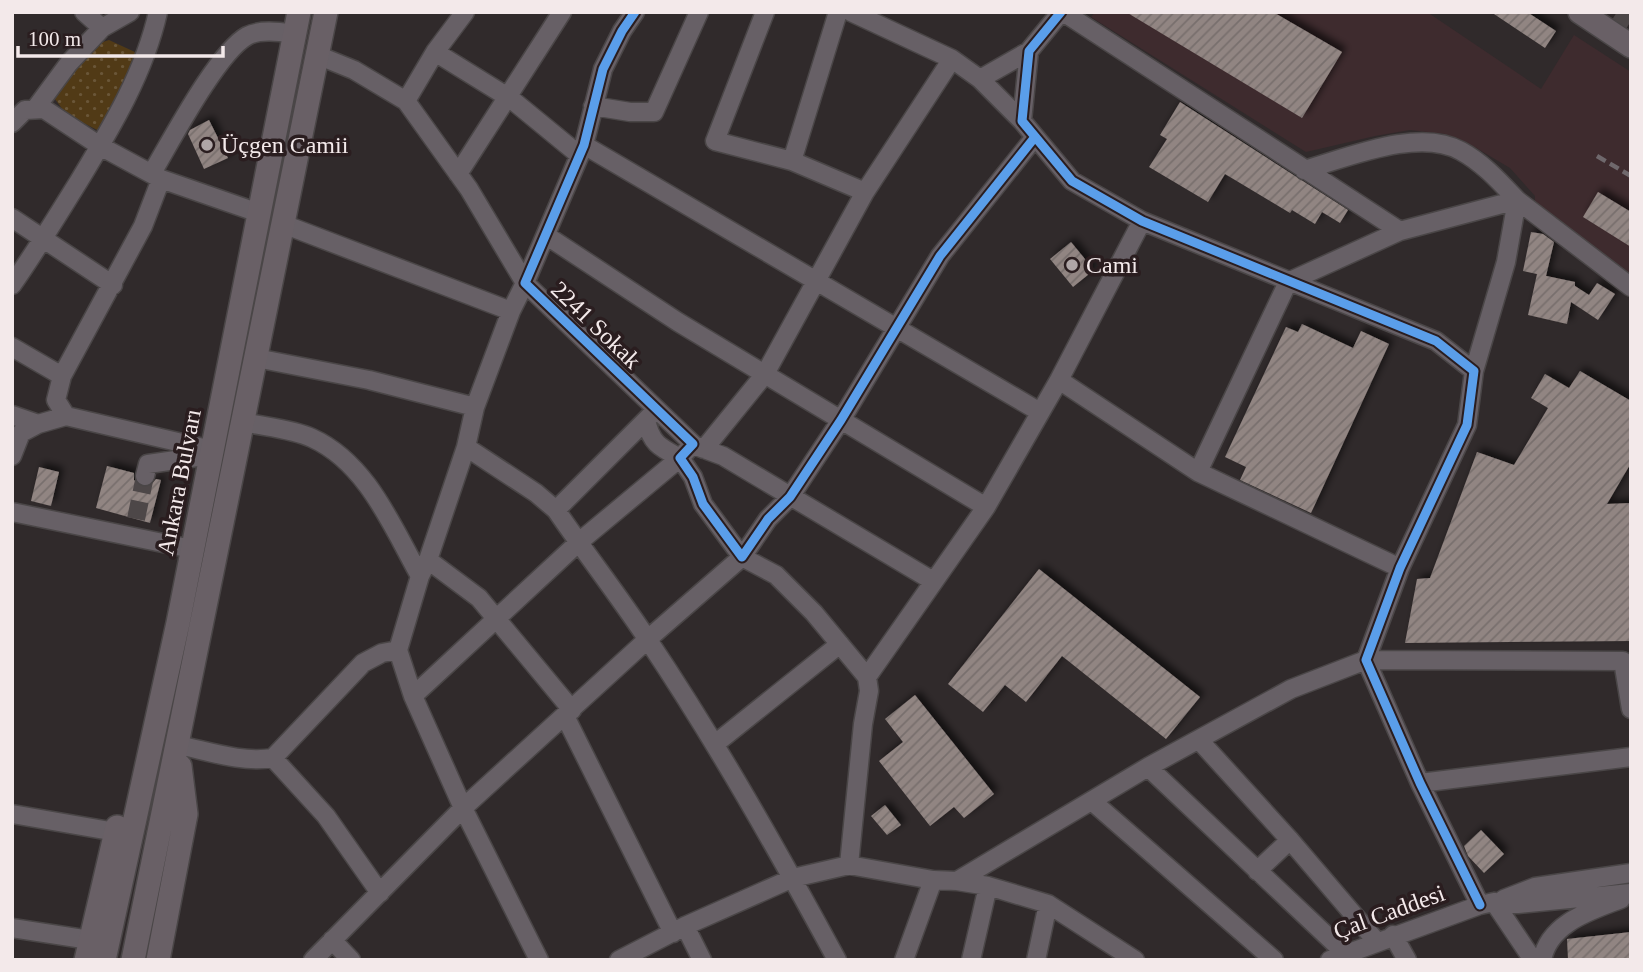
<svg xmlns="http://www.w3.org/2000/svg" width="1643" height="972" font-family="'Times New Roman',serif">
  <defs>
    <pattern id="grass-dots" width="8" height="8" patternUnits="userSpaceOnUse" patternTransform="scale(1.75)"><rect width="8" height="8" fill="#513a16"/><path d="M2 2h.1M6 6h.1" fill="none" stroke="#6a5638" stroke-width="1.8" stroke-linecap="round"/></pattern>
    <pattern id="building-hatch" width="6" height="6" patternUnits="userSpaceOnUse" patternTransform="scale(1.75)"><rect width="6" height="6" fill="#918582"/><path d="M-1 1l2-2M0 6l6-6M5 7l2-2" fill="none" stroke="#786f6d"/></pattern>
    <filter id="shadow"><feDropShadow dx="4.5" dy="-4.5" stdDeviation="3.5" flood-color="#0009"/></filter>
  </defs>
  <rect width="100%" height="100%" fill="#302a2b"/>
  <path fill="#3e2b2e" d="M1095 12H1427L1541 89 1574 35 1631 72V298L1534 221 1535 196 1510 168 1466 142 1445 134 1410 130 1375 136 1306 152 1091 17Z"/>
  <path fill="url(#grass-dots)" d="M109 40 137 53 103 133 66 114 52 95 97 44Z"/>
  <path fill="url(#building-hatch)" filter="url(#shadow)" d="M1126 12H1273L1342 52 1302 118Z
    M1491 12H1527L1556 31 1545 48Z
    M1180 102 1348 210 1340 223 1322 212 1315 224 1292 210 1290 213 1225 174 1208 202 1149 167 1167 139 1160 135Z
    M209 120 228 158 204 169 188 134 190 130Z
    M1598 192 1631 212V247L1583 217Z
    M1531 232 1543 234 1554 242 1546 276 1523 271Z
    M1071 242 1094 270 1073 287 1050 259Z
    M1537 274 1575 282V286L1589 295 1597 283 1615 294 1598 320 1571 302 1567 324 1528 315Z
    M1302 324 1353 348 1361 331 1389 344 1311 513 1240 480 1246 467 1225 457 1286 327 1298 332Z
    M1580 371 1631 401V463L1607 504 1631 503V641L1405 643 1417 579 1430 578 1477 452 1514 465 1548 408 1531 398 1545 374 1569 388Z
    M107 466 134 473V480L142 487H149L156 479 161 480 150 523 96 508Z
    M39 467 59 472 51 506 31 501Z
    M1039 569 1200 697 1166 739 1062 656 1026 702 1005 685 983 712 948 684Z
    M915 695 994 794 964 818 954 807 930 826 879 761 903 742 885 719Z
    M885 805 901 825 887 835 871 816Z
    M1481 830 1504 854 1484 873 1468 856 1464 846Z
    M1631 932V960H1568L1567 939Z"/>
  <g fill="none" stroke-linecap="round" stroke-linejoin="round">
    <path stroke="#4d4748" stroke-width="18" stroke-dasharray="18 9" stroke-linecap="butt" d="M136 519 145 476"/>
    <path stroke="#4d4748" stroke-width="23" stroke-dasharray="23 11" stroke-linecap="butt" d="M1617 12 1631 21"/>
    <g stroke="#4a4647" stroke-width="21">
      <path id="minor" d="M635 12 622 31 603 69 584 145 525 283 693 444 680 458 693 477 703 504 742 557 768 519 790 497 841 420 940 256 1035 137
        M851 12 952 59 980 79 1022 121
        M1061 12 1029 51 1022 121 1072 181 1142 221 1436 341 1474 371 1467 425 1400 568 1366 660 1420 783 1480 905
        M1063 12 1400 231
        M102 28 130 12
        M435 52 511 99 578 154
        M317 55 354 70 406 101 469 189 525 283 511 311 475 407 466 447 428 560 420 576 398 650 413 696 463 808 539 960
        M980 79 1029 51
        M406 101 435 52 465 12
        M593 106 630 112H654L699 12
        M35 109 69 63 102 28 84 12
        M12 123 25 110 44 109 100 146 161 179 259 213
        M584 145 1040 412
        M792 161 838 12
        M152 173C171 141 217 53 247 36 260 29 280 32 295 34
        M458 174 562 12
        M161 179 143 226 62 376 56 400 66 416 212 450
        M865 192 952 59
        M12 218 113 285
        M283 224 511 311
        M547 236 678 322 986 507
        M12 285C36 251 57 216 79 181 111 128 144 74 158 12
        M12 347 62 376
        M256 358 369 380 475 407
        M1474 371 1506 262 1517 200 1631 287
        M1059 380 1198 472 1400 568
        M12 415 38 424
        M243 422C265 427 292 429 312 438 367 463 392 526 420 576
        M696 446 723 456 933 581
        M466 447 536 493 556 510C586 554 619 596 648 640 717 743 778 851 837 960
        M704 449 765 374 865 192 792 161 715 141 765 12
        M12 456 21 433 38 424 66 416
        M1198 472 1288 282 1400 231 1517 200C1500 182 1483 163 1461 151 1419 127 1347 158 1304 170
        M145 476 148 464 211 455
        M556 510 652 414
        M12 512 192 549
        M428 560 479 598 572 710
        M867 677 986 507 1059 380 1142 221
        M413 696 579 542 680 458C659 447 651 443 646 420
        M565 716 673 933
        M1199 740 1290 840 1377 942
        M715 744 840 644
        M178 745C208 751 241 763 273 758L363 663 382 653 398 650
        M273 758 326 816 380 893
        M1148 767 1345 953
        M1420 783 1631 757
        M1093 802 1274 960
        M12 814 116 832
        M1257 871 1290 840
        M957 881 1148 767 1291 689 1366 660 1623 661 1631 709
        M1504 899 1535 887 1631 873
        M1494 902 1533 960
        M685 926 702 960
        M12 928 90 940
        M1393 935 1407 960
        M332 940 351 960
        M313 960 463 808 648 639 742 557 776 575 814 613 867 677 869 691 863 724 849 865
        M619 960 685 926 793 878 849 865 933 880 957 881 988 886 1048 904 1135 960
        M904 960 933 880
        M971 960 988 886
        M1036 960 1048 904
        M1330 960 1480 905 1494 902 1518 904 1631 893
        M1542 960C1549 923 1590 911 1621 899"/>
    </g>
    <g stroke="#4a4647" stroke-width="26">
      <path id="major" d="M1580 12 1631 46
        M86 960 117 827
        M104 960 178 623 299 12
        M133 960 326 12
        M158 960 186 814 180 766"/>
    </g>
    <use href="#minor" stroke="#676066" stroke-width="18"/>
    <use href="#major" stroke="#696066" stroke-width="23"/>
    <path stroke="#6f686c" stroke-width="4.5" stroke-dasharray="10 5" stroke-linecap="butt" d="M1597 156 1631 176"/>
    <g stroke="#2a1d1f" stroke-width="13">
      <path id="cycleway" d="M635 12 622 31 603 69 584 145 525 283 693 444 680 458 693 477 703 504 742 557 768 519 790 497 841 420 940 256 1035 137
        M1061 12 1029 51 1022 121 1072 181 1142 221 1436 341 1474 371 1467 425 1400 568 1366 660 1420 783 1480 905"/>
    </g>
    <use href="#cycleway" stroke="#5a9eea" stroke-width="9"/>
  </g>
  <g fill="#afa6a7" stroke="#2a1d1f" stroke-width="2.5">
    <circle cx="207" cy="145" r="7"/>
    <circle cx="1072" cy="265" r="7"/>
  </g>
  <g text-anchor="middle" dominant-baseline="central" stroke-width="7" stroke-linejoin="round" paint-order="stroke">
    <g font-size="24" fill="#f3e9ea" stroke="#2a1d1f" text-anchor="start">
      <text x="221" y="145">Üçgen Camii</text>
      <text x="1086" y="265">Cami</text>
    </g>
    <g font-size="24" fill="#f3e9ea" stroke="#2a1d1f">
      <text transform="translate(596 325) rotate(44)">2241 Sokak</text>
      <text transform="translate(179 482) rotate(-79)">Ankara Bulvarı</text>
      <text transform="translate(1389 912) rotate(-20)">Çal Caddesi</text>
    </g>
  </g>
  <rect width="1643" height="972" fill="none" stroke="#f3e9ea" stroke-width="28"/>
  <path d="M18 46v10h205v-10" fill="none" stroke="#f3e9ea" stroke-width="3.5"/>
  <text x="28" y="46" font-size="21" fill="#f3e9ea" stroke="#2a1d1f" stroke-width="5" paint-order="stroke">100 m</text>
</svg>
